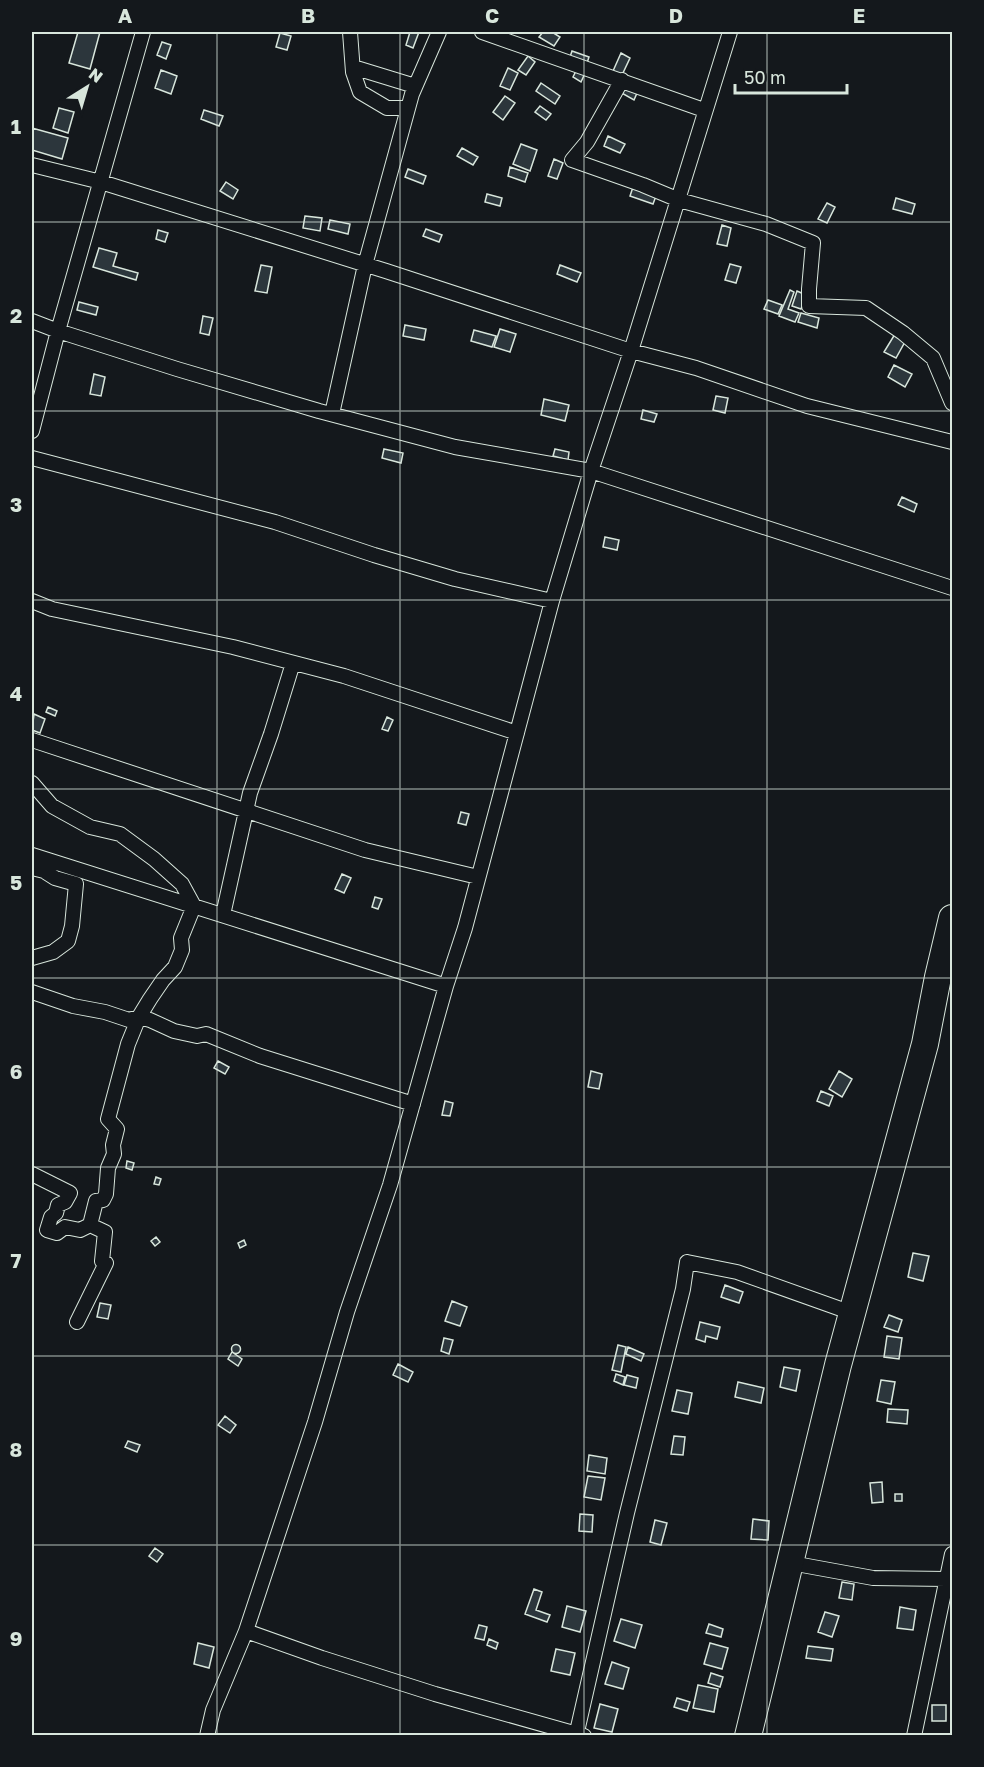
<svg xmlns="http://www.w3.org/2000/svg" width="984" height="1767" font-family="'Golos Text',sans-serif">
  <rect width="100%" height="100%" fill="#14181c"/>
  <path fill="#2c363c" stroke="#d8e6dc" stroke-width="1.5" d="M78 32H100L90 69 69 63Z
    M410 32H419L413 48 406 45Z
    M543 32H552L560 37 554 46 539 37Z
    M280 33 291 36 287 50 276 47Z
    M162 42 171 45 166 59 157 55Z
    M572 51 589 57 587 63 570 57Z
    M621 53 630 58 622 75 613 71Z
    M528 56 535 62 526 75 518 70Z
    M578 67 586 71 581 82 573 77Z
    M508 68 518 73 510 90 500 86Z
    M161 70 177 76 171 94 155 88Z
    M541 83 560 96 555 104 536 91Z
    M621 84 637 93 634 100 618 91Z
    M505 96 515 103 503 120 493 112Z
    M540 106 551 114 546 120 535 112Z
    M59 108 74 112 68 133 53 128Z
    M204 110 223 116 219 126 201 119Z
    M32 128 68 138 62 159 32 150Z
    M608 136 625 144 620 153 604 146Z
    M521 144 537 150 530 171 513 164Z
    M462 148 478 157 473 165 457 156Z
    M554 159 563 163 557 179 548 176Z
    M510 167 528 173 525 182 508 176Z
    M408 169 426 176 423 184 405 177Z
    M226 182 238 190 233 199 220 191Z
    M633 187 656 196 653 204 630 196Z
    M487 194 502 198 500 206 485 202Z
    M896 198 915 204 912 214 893 209Z
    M827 203 835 207 827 223 818 219Z
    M305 216 322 218 320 231 303 228Z
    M330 220 350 224 348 234 328 229Z
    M722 225 731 228 727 246 717 244Z
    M426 229 442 235 439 242 423 236Z
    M158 230 168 233 165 242 156 239Z
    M99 248 117 253 113 266 138 273 136 280 93 267Z
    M730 264 741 267 736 283 725 280Z
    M261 265 272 267 267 293 255 291Z
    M560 265 581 273 577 282 557 274Z
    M790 290 794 292 788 309 799 313 795 322 779 316Z
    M797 291 806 295 801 309 792 306Z
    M768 300 782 305 778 314 764 309Z
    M79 302 98 307 96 315 77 310Z
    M801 313 819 318 817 328 798 322Z
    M203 316 213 318 209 335 200 333Z
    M405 325 426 329 424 340 403 336Z
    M500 329 516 334 510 352 494 347Z
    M474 330 496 336 492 347 471 341Z
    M895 334 906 340 896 358 884 352Z
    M894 365 912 374 905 387 888 377Z
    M94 374 105 377 101 396 90 394Z
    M716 396 728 398 725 413 713 410Z
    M544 399 569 405 565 421 541 415Z
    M643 410 657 414 654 422 641 419Z
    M384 449 403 453 401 463 382 458Z
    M555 449 569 452 568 460 553 456Z
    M902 497 917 504 914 512 898 505Z
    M605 537 619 540 617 550 603 547Z
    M48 707 57 711 55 716 46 712Z
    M34 714 45 719 40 733 32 730Z
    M387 717 393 720 388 731 382 729Z
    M461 812 469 814 466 825 458 823Z
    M342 874 351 878 344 893 335 889Z
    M375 897 382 899 378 909 372 907Z
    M218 1061 229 1067 225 1074 214 1068Z
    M591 1071 602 1074 599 1089 588 1087Z
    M839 1071 852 1079 842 1097 829 1089Z
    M821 1091 833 1096 829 1106 817 1101Z
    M445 1101 453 1103 450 1116 442 1115Z
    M127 1161 134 1163 132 1170 126 1168Z
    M156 1177 161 1179 159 1185 154 1184Z
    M156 1237 160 1242 155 1246 151 1241Z
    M244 1240 246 1245 240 1248 238 1243Z
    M913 1253 929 1256 923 1281 908 1277Z
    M725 1285 743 1292 739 1303 721 1297Z
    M452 1301 467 1307 460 1326 445 1321Z
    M100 1303 111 1305 108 1319 97 1317Z
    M889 1315 902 1320 898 1332 884 1327Z
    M700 1322 720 1327 717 1339 706 1336 705 1342 696 1339Z
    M887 1336 902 1338 899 1359 884 1357Z
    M444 1338 453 1340 449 1354 441 1351Z
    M231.5 1349a4.5 4.5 0 1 1 9 0a4.5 4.5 0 1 1-9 0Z
    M618 1345 626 1347 621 1372 612 1370Z
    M628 1347 644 1354 641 1361 626 1354Z
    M232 1352 242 1359 238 1366 228 1359Z
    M398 1364 413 1372 408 1382 393 1375Z
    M784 1367 800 1370 796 1391 780 1387Z
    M616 1374 625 1377 623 1385 614 1381Z
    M627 1375 638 1378 636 1388 624 1385Z
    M881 1380 895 1382 891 1404 877 1401Z
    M738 1382 764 1388 761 1403 735 1397Z
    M677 1390 692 1393 688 1414 672 1411Z
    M888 1409 908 1410 907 1424 887 1422Z
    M225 1416 236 1425 230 1433 218 1425Z
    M674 1436 685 1437 683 1455 671 1454Z
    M128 1441 140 1445 137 1452 125 1447Z
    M589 1455 607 1458 605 1474 587 1471Z
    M588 1476 605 1478 601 1500 584 1497Z
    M882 1482 883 1502 872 1503 870 1483Z
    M895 1494H902V1501H895Z
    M580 1514 593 1515 592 1532 579 1531Z
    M753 1519 769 1521 768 1540 751 1539Z
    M655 1520 667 1523 661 1545 650 1542Z
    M155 1548 163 1554 157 1562 149 1556Z
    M842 1582 854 1584 852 1600 839 1598Z
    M534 1589 542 1592 536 1610 550 1615 547 1622 525 1614Z
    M567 1606 586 1611 580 1632 562 1627Z
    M900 1607 916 1610 913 1630 897 1628Z
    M825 1612 839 1616 832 1637 818 1632Z
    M621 1619 642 1625 635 1648 614 1641Z
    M709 1624 723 1629 721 1637 706 1633Z
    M479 1625 487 1627 484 1640 475 1638Z
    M489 1639 498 1643 496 1649 487 1645Z
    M198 1643 214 1647 209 1668 194 1664Z
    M710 1643 728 1648 722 1669 704 1664Z
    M808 1646 833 1649 831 1661 806 1658Z
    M556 1649 575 1653 570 1675 551 1671Z
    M612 1662 629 1668 623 1689 605 1684Z
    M711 1673 723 1677 720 1687 708 1683Z
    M698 1685 718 1689 714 1712 693 1708Z
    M677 1698 690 1702 687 1711 674 1707Z
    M600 1704 618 1709 612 1732 594 1728Z
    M932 1705H946V1721H932Z"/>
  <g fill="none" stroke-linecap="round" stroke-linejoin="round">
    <g stroke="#d8e6dc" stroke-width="16">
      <path id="street" d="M143 32 58 331 177 369 319 411 455 447 591 471 952 588
        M350 32 353 72 360 92 387 108H408
        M482 32 704 110
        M353 67 415 86
        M622 80 587 142 572 160 643 185 679 200 766 224 813 243 809 289V306L866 308 903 333 933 358 952 403
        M32 165 101 182 386 271 631 351 696 368 807 406 952 442
        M32 321 58 331 32 431
        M332 414 365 265 412 94 439 32
        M32 458 275 522 374 555 455 579 552 601
        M32 601 52 609 233 647 344 676 517 733
        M32 740 365 850 478 877
        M32 783 52 806 90 827 120 834 154 859 182 884 194 906 181 938 182 950 175 967 163 980 150 999 139 1017 128 1044 108 1119 117 1129 113 1145 114 1154 108 1168 106 1194 103 1200 96 1201 90 1225 105 1232 102 1261 106 1263 77 1322
        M32 855 446 986
        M32 868 44 871 55 878 76 884 72 926 68 941 53 952 32 958
        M223 915 250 793 271 734 293 663
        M32 992 73 1006 105 1012 129 1020 139 1017 150 1020 174 1031 197 1036 206 1034 260 1056 413 1104
        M32 1174 70 1193 65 1202 58 1205 56 1213 51 1217 47 1230 57 1233 65 1227 80 1230 90 1225
        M791 1563 873 1578 946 1579
        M246 1631 322 1658 435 1694 584 1736
        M207 1736 213 1710 246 1631 315 1422 347 1312 390 1185 446 986 465 928 552 601 591 471 631 351 730 32
        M576 1736 627 1513 683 1289 687 1262 737 1272 852 1313
        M914 1736 952 1554"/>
    </g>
    <g stroke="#d8e6dc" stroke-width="28">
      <path id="highway" d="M748 1736 838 1365 925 1044 938 977 952 918"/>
    </g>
    <use href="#street" stroke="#14181c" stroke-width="14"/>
    <use href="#highway" stroke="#14181c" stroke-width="26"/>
  </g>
  <path fill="none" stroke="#d8e6dc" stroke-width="1.5" stroke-opacity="0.55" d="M217 32V1736M400 32V1736M584 32V1736M767 32V1736M32 222H952M32 411H952M32 600H952M32 789H952M32 978H952M32 1167H952M32 1356H952M32 1545H952"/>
  <rect width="984" height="1767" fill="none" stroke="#14181c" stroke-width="66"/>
  <g transform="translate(87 87) rotate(37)" stroke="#14181c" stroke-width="4.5" paint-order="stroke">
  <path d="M0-4.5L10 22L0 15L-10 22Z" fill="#d8e6dc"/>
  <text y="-9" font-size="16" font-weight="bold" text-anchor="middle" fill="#d8e6dc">N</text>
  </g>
  <path d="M735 84v9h112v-9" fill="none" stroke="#d8e6dc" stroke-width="3"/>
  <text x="744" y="84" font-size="18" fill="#d8e6dc" stroke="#14181c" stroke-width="4.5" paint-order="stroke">50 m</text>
  <rect x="33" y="33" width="918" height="1701" fill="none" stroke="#d8e6dc" stroke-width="2"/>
  <g font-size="20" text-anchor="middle" font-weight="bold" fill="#d8e6dc">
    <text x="125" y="23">A</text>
    <text x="308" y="23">B</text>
    <text x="492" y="23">C</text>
    <text x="676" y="23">D</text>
    <text x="859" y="23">E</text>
    <text x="16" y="134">1</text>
    <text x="16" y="323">2</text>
    <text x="16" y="512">3</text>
    <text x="16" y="701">4</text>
    <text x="16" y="890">5</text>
    <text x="16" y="1079">6</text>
    <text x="16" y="1268">7</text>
    <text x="16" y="1457">8</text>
    <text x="16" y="1646">9</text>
  </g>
</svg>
